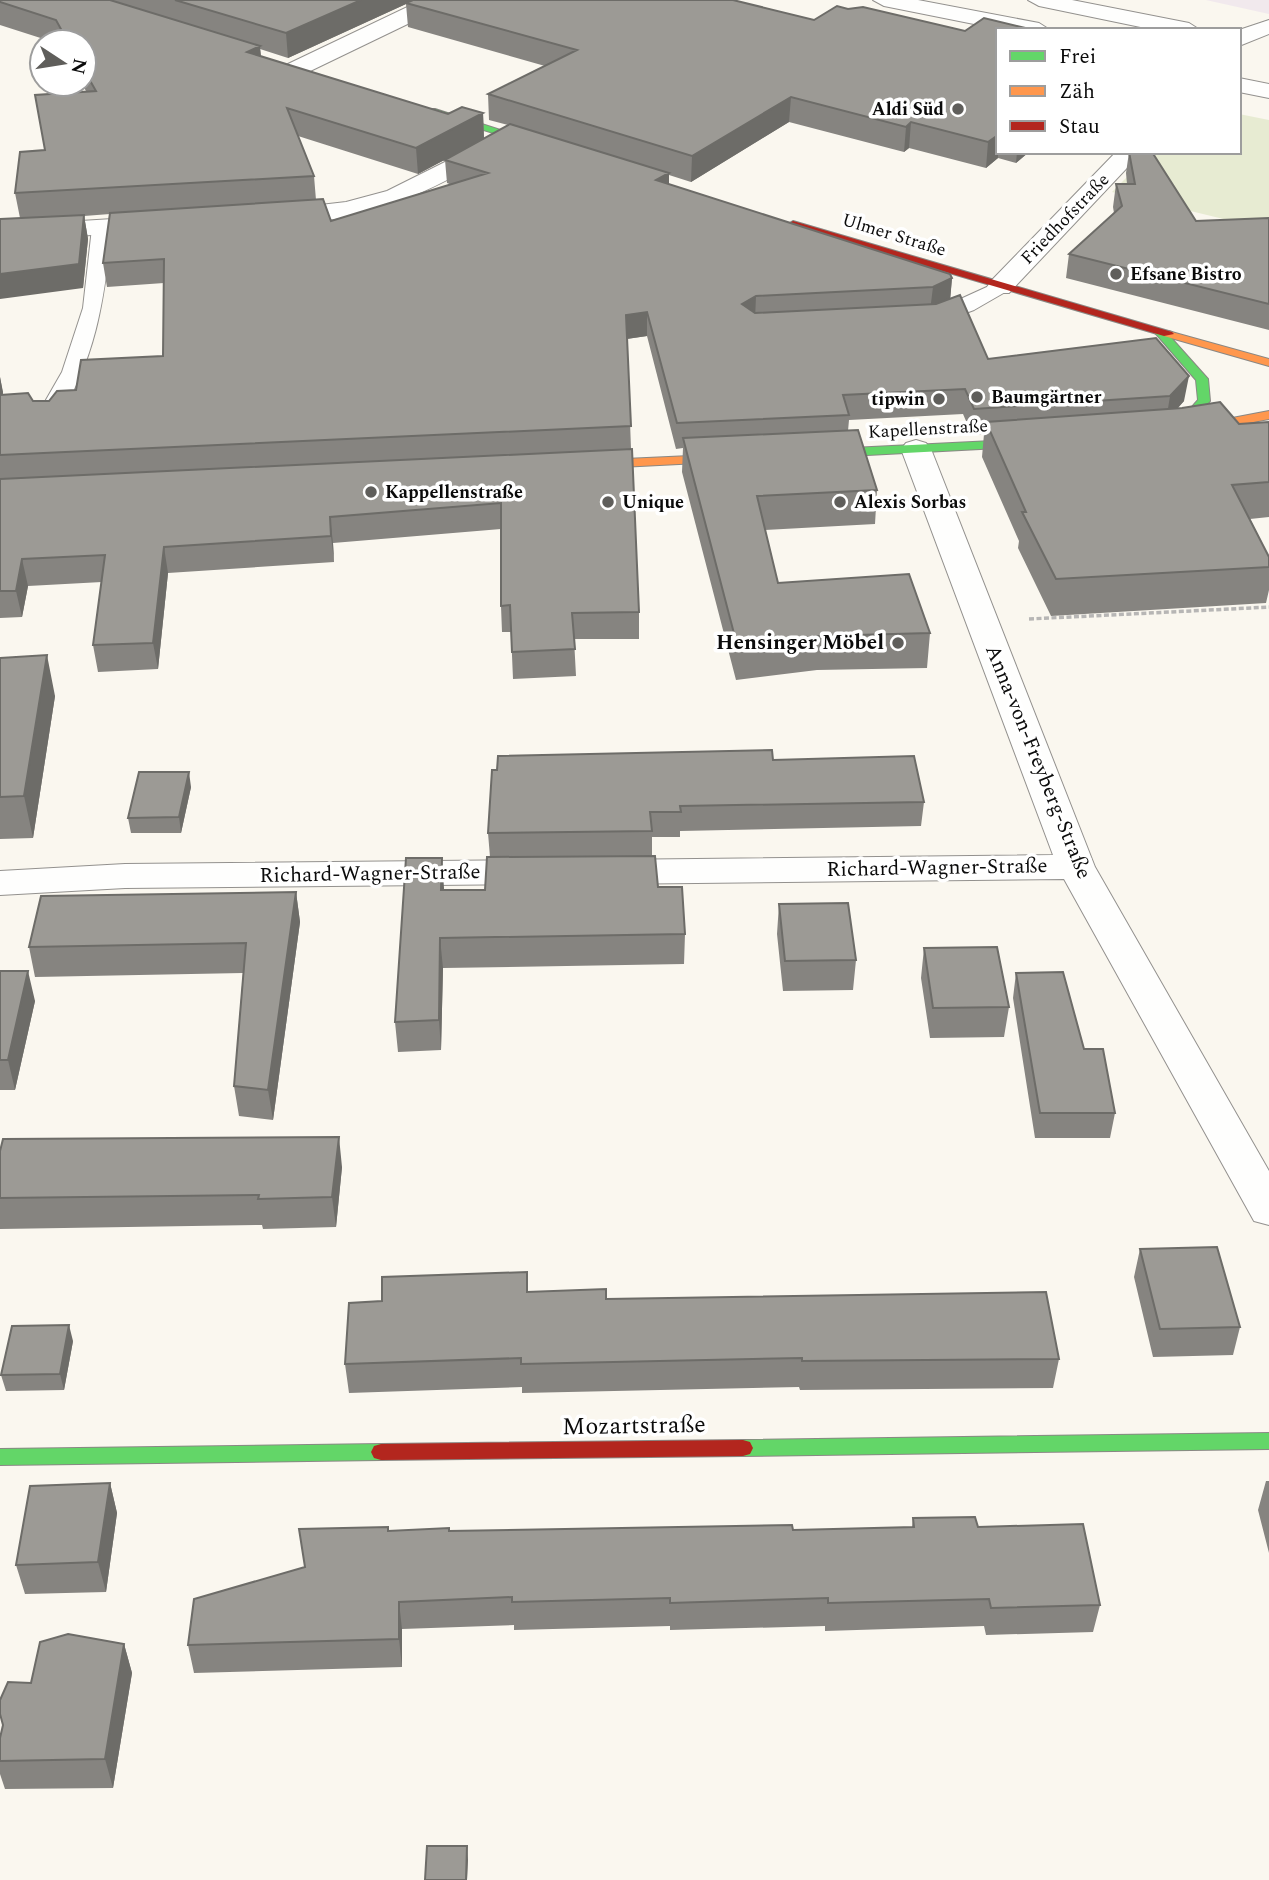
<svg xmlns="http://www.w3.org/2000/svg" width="1269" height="1880" font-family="Spectral,serif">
  <rect width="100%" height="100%" fill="#faf7ef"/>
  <path fill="#f1e9ed" d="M1206 0H1269V14Z"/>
  <path fill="#e7ebd2" d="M1239 114 1269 120V230L1112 192 1152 152H1239Z"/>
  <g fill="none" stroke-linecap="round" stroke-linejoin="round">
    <g stroke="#93918e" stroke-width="2">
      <path id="lane" d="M102 222 112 228C104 300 96 362 54 424H38L35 419 62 372 83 308 92 228Z
        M1000 281 1010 287 1007 291 974 310 928 327 917 321 921 317Z"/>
    </g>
    <g stroke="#93918e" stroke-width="2">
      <path id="street" d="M422 0H450L447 5 304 74H288L285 69 288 64Z
        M873 0H918L1039 23 1050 30H1004L884 6Z
        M1028 0H1072L1189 23 1200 30H1155L1039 6Z
        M1269 20V34L1239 46V30Z
        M1239 78 1269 84V98L1239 92Z
        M493 138 502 140 505 145 502 150C439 186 389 213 316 222 301 224 283 227 268 223L264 218 268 213 277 210 346 202 387 191Z
        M1116 152H1142L1009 293H991L987 287 991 281Z
        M161 216 170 219 174 224 170 229 0 242V226Z
        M916 440 926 443 931 449 1095 867 1269 1171V1225L1254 1221 1064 879 605 884 592 881 586 872 592 863 605 860 1053 855 901 449 906 443Z
        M538 860 551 863 557 872 551 881 538 884 125 888 0 895V871L125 864Z"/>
    </g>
    <g stroke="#898884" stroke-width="2">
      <path id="fast" d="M429 109H435L554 147 545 149 429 113Z
        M1161 330 1165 331 1208 379 1210 401 1180 435 1176 436 1170 432 1198 400 1196 380 1157 335 1155 333Z
        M1034 439 1038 440V446L811 458 805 454 811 450Z
        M1269 1433V1449L743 1456 736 1454 733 1448 736 1442 743 1440Z
        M381 1444 388 1446 391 1452 388 1458 381 1460 0 1465V1449Z"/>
    </g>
    <g stroke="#898884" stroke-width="2">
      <path id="slow" d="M1168 331 1269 359V366L1164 336 1162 334Z
        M1269 411V419L1185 435 1179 431 1185 427Z
        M734 454 740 458 738 461 581 469 575 465 581 461Z"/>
    </g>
    <g stroke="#898884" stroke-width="2">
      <path id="jam" d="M793 221 1172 332 1174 334 1164 336 789 226 788 224Z
        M743 1440 750 1442 753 1448 750 1454 743 1456 381 1460 374 1458 371 1452 374 1446 381 1444Z"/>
    </g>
    <path stroke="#b7b6b5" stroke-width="3.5" stroke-dasharray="5 2.5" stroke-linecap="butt" d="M1029 619 1269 607"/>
    <use href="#lane" fill="#fefefd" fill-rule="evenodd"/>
    <use href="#street" fill="#fefefd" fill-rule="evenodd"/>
    <use href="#fast" fill="#63d668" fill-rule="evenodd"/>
    <use href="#slow" fill="#ff974d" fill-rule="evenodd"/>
    <use href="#jam" fill="#b3261e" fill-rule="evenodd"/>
  </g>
  <path fill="#868480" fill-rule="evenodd" d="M0 0H733L814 20 848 9 965 31 998 30V152H1029L1016 163 998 158 986 168 909 148 904 152 789 122 691 182 669 175V184L952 278 950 299 988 359 1156 338 1184 401 1177 409 1239 424 1269 422V517L1250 519 1269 557V590L1266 603 1051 616 1018 548 1019 541 982 457 984 434 972 435 963 414 849 420 848 431 877 490 875 524 765 530 778 583 930 633 927 668 817 670 736 680 682 472 683 448 676 449 647 336 627 339 631 449 639 612V639H574L576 676 513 679 511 632H502L501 606V529L333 543 334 562 168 573 158 669 98 672 93 645 102 582 28 586 22 617 0 618V377L3 394 33 401H49L163 356 164 283 107 287 103 263 110 214 84 216 88 239 83 288 20 218 15 193 86 91 82 84H84V42H53L0 25ZM406 4 408 27 545 66 488 94 489 120 508 125 484 139 483 113 448 114 261 56 260 49 288 58ZM298 136 418 174 480 141 445 160 447 183 452 185 331 221 316 200 314 176Z
    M1129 152H1152L1196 221 1269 218V330L1066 278 1069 254 1114 213 1113 207 1116 184H1127L1126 173Z
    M0 658 55 696 33 838 0 839Z
    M773 760 924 802 921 826 680 831V837H652V856L658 887 685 934 684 964 443 968 441 1050 398 1052 395 1022 444 890H485L490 857 488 833Z
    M191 787 181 833H131L128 818Z
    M296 892 300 922 273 1120 239 1116 234 1086 243 973 35 977 29 947Z
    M779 904 856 960 853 990 783 991 777 934Z
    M924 948 1009 1007 1004 1037 930 1038 921 978Z
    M0 971 35 1001 15 1090H0Z
    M1016 973 1084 1049 1115 1113 1110 1138H1035L1013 998Z
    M0 1151 342 1167 336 1227 263 1229 262 1225 0 1229Z
    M1140 1249 1240 1327 1233 1355 1153 1357 1134 1277Z
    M527 1272 528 1292 606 1299 1059 1359 1053 1388 800 1390 799 1387 522 1393V1387L349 1393 345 1364 382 1301Z
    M73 1341 64 1390 6 1391 1 1375Z
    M1266 1481H1269V1553L1258 1510Z
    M110 1483 117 1513 106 1592 25 1594 16 1565Z
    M913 1518 978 1527 1100 1605 1093 1632 986 1635 984 1626 825 1631V1626L670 1630V1626L514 1630V1625L402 1629V1667L194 1673 188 1645 305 1567 389 1531 793 1530 912 1527Z
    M124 1644 132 1673 113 1788 5 1789 0 1774V1738L31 1683Z"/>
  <path fill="#6d6c68" d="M361 0H416L406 3V4L288 58 286 33Z
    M260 46 262 70 247 52Z
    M791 97 789 122 691 182 692 156Z
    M483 113 484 139 418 174 416 148Z
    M911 122 909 148 904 152 906 127Z
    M998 135V158L986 168 988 142Z
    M1017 152H1029L1016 163Z
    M669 173V196L656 180Z
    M84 215 88 239 83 288 0 299V274Z
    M952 278 950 302 930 311 933 287Z
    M756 296 755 320 742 304Z
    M647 312V336L626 339V315Z
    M1189 376 1184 401 1166 421 1170 396Z
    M0 377 3 392 0 415Z
    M330 517 333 543 334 562 331 536Z
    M164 547 168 573 158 669 153 643Z
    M22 559 28 586 22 617 16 591Z
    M47 655 55 696 33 838 24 796Z
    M189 772 191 787 181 833 179 817Z
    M442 858 444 888 443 920 441 890Z
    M296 892 300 922 273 1120 268 1090Z
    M440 938 443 968 441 1050 439 1020Z
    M28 971 35 1001 15 1090 8 1060Z
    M339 1137 342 1167 336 1227 332 1197Z
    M69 1325 73 1341 64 1390 60 1374Z
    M110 1483 117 1513 106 1592 98 1562Z
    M399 1602 402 1629V1667L399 1639Z
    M124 1644 132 1673 113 1788 105 1759Z
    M467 1846 468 1860 467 1880H466Z"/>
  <path fill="#9c9a95" stroke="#6d6c68" stroke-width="2" d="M0 0H110L260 46 247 52 448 114 462 107 483 113 416 148 287 108 314 176 15 193 20 152 45 150 35 95 96 91 84 70V42H68L56 20 0 2Z
    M175 0H361L286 33Z
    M413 0H733L814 20 837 6 848 9 863 7 965 31 984 18 1034 30H998V135L988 142 911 122 906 127 791 97 692 156 488 94 577 50 406 3Z
    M510 124 669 173 656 180 950 274 952 278 933 287 756 296 742 304 755 313 936 304 960 295 988 359 1156 338 1189 376 1170 396 974 409 965 389 843 395 849 415 677 423 647 312 626 315 631 426 0 455V395L28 393 33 401H49L57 391 76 390 81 360 163 356 164 259 103 263 110 213 323 199 331 221 488 173 445 160Z
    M1129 152H1152L1196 221 1269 218V304L1069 254 1122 206 1116 184H1135Z
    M84 215 79 264 0 274V219Z
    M1220 402 1239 424 1269 422V482L1232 485 1269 557V567L1056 579 1022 512H1026L986 422 1182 408Z
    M858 430 877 490 757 496 778 583 909 574 930 633 819 636 737 645 683 438Z
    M632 449 639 612 572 613 575 649 512 652 510 605 501 606V503L330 517 331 536 164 547 153 643 93 645 105 555 22 559 16 591H0V479Z
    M47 655 24 796 0 797V658Z
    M772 750 773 760 914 756 924 802 680 806 681 812H650L652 831 488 833 492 770H497L498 756Z
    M139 772H189L179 817 128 818Z
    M655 856 658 887H682L685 934 440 938 439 1020 395 1022 406 858H442L441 890H485L487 857Z
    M296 892 268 1090 234 1086 246 943 29 947 41 896Z
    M848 903 856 960 785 961 779 904Z
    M997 947 1009 1007 933 1008 924 948Z
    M0 971H28L8 1060H0Z
    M1063 972 1084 1049H1103L1115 1113H1040L1016 973Z
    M339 1137 332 1197 258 1199 259 1195 0 1198V1151L3 1139Z
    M1217 1247 1240 1327 1160 1329 1140 1249Z
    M527 1272V1292L606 1289V1299L1046 1292 1059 1359 802 1361V1358L521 1364V1358L345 1364 349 1303 382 1301V1277Z
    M69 1325 60 1374 1 1375 12 1326Z
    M110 1483 98 1562 16 1565 30 1486Z
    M975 1517 978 1527 1083 1524 1100 1605 991 1608 989 1599 828 1603V1598L670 1603V1598L512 1602V1597L399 1602V1639L188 1645 194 1599 305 1567 299 1529 388 1527V1531L449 1528V1531L792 1525 793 1530 914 1527 913 1518Z
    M68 1634 124 1644 105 1759 0 1761V1738L3 1725 0 1714V1700L8 1682 31 1683 40 1642Z
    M427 1846H467L466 1880H425Z"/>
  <g fill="#5f5e5b" stroke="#fff" stroke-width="2.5">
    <circle cx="958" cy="109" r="7"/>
    <circle cx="1116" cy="274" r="7"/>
    <circle cx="977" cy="397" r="7"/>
    <circle cx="939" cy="399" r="7"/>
    <circle cx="371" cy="492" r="7"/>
    <circle cx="608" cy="502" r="7"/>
    <circle cx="840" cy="502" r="7"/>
    <circle cx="898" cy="643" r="7"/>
  </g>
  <g text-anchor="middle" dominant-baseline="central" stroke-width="7" stroke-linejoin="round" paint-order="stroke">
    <g font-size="18" font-weight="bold" fill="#0b0b0b" stroke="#fff" text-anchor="start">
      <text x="944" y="109" text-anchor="end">Aldi Süd</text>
      <text x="1130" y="274">Efsane Bistro</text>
      <text x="991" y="397">Baumgärtner</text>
      <text x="925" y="399" text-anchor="end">tipwin</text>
      <text x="385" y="492">Kappellenstraße</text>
      <text x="622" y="502">Unique</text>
      <text x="854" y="502">Alexis Sorbas</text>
    </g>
    <g font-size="18" fill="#0b0b0b" stroke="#fff">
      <text transform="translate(1065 219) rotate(-46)">Friedhofstraße</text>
      <text transform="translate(894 235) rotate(17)">Ulmer Straße</text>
      <text transform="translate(928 429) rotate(-3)">Kapellenstraße</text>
    </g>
    <g font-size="21" font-weight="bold" fill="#0b0b0b" stroke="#fff" text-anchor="end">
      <text x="884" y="643">Hensinger Möbel</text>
    </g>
    <g font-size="21" fill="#0b0b0b" stroke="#fff">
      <text transform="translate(1038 762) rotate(68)">Anna-von-Freyberg-Straße</text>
      <text transform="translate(937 868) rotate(-1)">Richard-Wagner-Straße</text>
      <text transform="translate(370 874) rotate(-1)">Richard-Wagner-Straße</text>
    </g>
    <g font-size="24" fill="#0b0b0b" stroke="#fff">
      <text transform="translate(634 1426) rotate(-1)">Mozartstraße</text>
    </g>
  </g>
  <rect x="996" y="28" width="245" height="126" fill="#ffffff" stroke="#9d9d9d" stroke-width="2"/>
  <rect x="1010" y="51" width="35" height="10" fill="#63d668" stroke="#9d9d9d" stroke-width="2"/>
  <text x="1059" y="63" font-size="21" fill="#0b0b0b">Frei</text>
  <rect x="1010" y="86" width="35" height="10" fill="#ff974d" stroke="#9d9d9d" stroke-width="2"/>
  <text x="1059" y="98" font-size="21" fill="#0b0b0b">Zäh</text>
  <rect x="1010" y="121" width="35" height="10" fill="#b3261e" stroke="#9d9d9d" stroke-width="2"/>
  <text x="1059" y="133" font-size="21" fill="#0b0b0b">Stau</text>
  <g transform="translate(63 63) rotate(102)"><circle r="33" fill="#ffffff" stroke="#9d9d9d" stroke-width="2"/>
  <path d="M0-5L12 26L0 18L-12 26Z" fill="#5f5e5b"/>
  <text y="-10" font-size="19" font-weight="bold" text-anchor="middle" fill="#0b0b0b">N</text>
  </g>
</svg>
